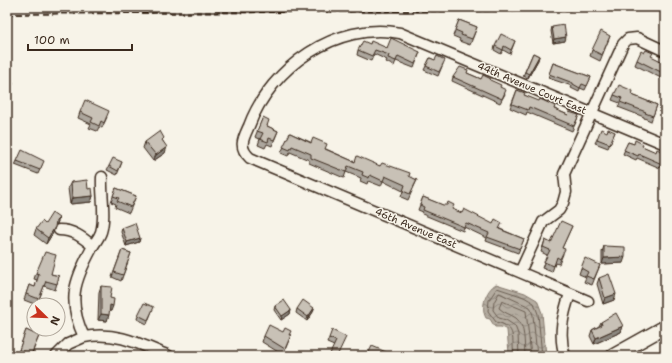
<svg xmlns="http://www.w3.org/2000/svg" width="672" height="363" font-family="'Shantell Sans',sans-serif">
  <defs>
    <pattern id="water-waves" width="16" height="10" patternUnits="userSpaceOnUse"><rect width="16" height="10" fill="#b4aca0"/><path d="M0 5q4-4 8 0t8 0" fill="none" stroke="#948c82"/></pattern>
  </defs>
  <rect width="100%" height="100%" fill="#f7f3e8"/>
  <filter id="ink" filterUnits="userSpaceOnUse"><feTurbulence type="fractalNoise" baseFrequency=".025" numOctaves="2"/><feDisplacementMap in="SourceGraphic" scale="8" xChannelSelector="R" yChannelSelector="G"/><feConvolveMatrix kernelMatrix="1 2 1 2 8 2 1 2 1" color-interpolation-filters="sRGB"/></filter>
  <g filter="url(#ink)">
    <path fill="url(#water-waves)" stroke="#84786c" d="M496 284 525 293 537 300 542 313 546 356H511L509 353 507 330 501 327H495L490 319 486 318C480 307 486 290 496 284Z"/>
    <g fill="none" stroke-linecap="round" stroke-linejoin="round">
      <path stroke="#6b5e52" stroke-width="1" d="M514 356C511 339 518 327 496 322L488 311 489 300 497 288 524 297 534 303 538 314 542 356
        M519 356 518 334 515 326 506 320 499 318 493 310 494 302 499 293 530 307 533 315 537 356
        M525 356C524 344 526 326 516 318 510 314 504 313 499 308L502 301 526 311 531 356"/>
      <g stroke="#3b2a1e" stroke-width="13">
        <path id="minor" d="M59 230C73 230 82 237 93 246
          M520 272 543 222 559 210 563 203 566 192 564 174 623 44 628 39 637 38 665 51
          M588 301 250 158C238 147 243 139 249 126 271 67 336 21 400 33L665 144
          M84 337C116 331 140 344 169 356
          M56 356 68 344 84 337C67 301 74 281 92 248 95 242 99 238 101 232 106 216 101 194 102 177
          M565 356C558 335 563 314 570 294"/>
      </g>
      <g stroke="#3b2a1e" stroke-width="16">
        <path id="major" d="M613 356 665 327"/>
      </g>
      <use href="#minor" stroke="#f7f3e8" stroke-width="10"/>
      <use href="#major" stroke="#f7f3e8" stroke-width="13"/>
      <path stroke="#3b2a1e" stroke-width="2" stroke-dasharray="6 3" stroke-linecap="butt" d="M7 14 665 9"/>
    </g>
    <path fill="#aca69d" stroke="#3b2a1e" d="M459 20 477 27 470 45 459 41 460 39 453 36Z
      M552 27 565 41 553 43 551 31Z
      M610 36 600 61 590 56 592 50Z
      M515 41 510 54 503 50 501 54 494 50 495 46Z
      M370 44 387 48 420 52 414 68 396 61 394 66 386 62 387 60 374 54 371 61 357 55 358 50Z
      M533 53 539 56 538 60 528 78 523 76Z
      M651 57 665 63V80L635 65 637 60Z
      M430 58 443 64 438 76 424 70Z
      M553 63 591 77 585 90 580 88 579 92 571 88 572 86 548 78Z
      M467 73 481 79 490 80 500 87 505 94 500 103 452 81 453 77Z
      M517 90 524 95 568 115H579L572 131 527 112 526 115 510 108Z
      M614 95H632L657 105 651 121 644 118V117L618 107 620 103 612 100Z
      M80 112 107 117 102 128 99 127 97 131 89 128 91 124 78 118Z
      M665 113V124L661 122Z
      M263 117 267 126 278 131 272 146 267 144 265 148 258 145 260 139 255 137Z
      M615 132 608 148 595 143 597 139Z
      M290 133 355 162 380 166 417 180 408 200 401 197 403 191 383 181 381 186 368 181 367 184 360 181 361 178 346 172 344 178 309 163V160L290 152 288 156 281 153Z
      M163 141 165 153 153 161 143 148 145 142Z
      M628 142 634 144 642 146 665 157 660 168 637 158 636 160 623 154Z
      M17 161 42 165 38 174 15 165Z
      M122 162 117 175 107 170 109 166Z
      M71 182 88 189 93 196 91 202 70 204 68 188Z
      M116 188 136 196 129 213 115 207 116 204 111 202Z
      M423 197 524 239 518 253 486 241 487 238 464 227 463 231 422 214 423 212 418 210Z
      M59 218 57 224 55 225 53 233 46 244 34 235 36 229 45 224Z
      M572 226 562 248 563 254 559 264 555 263 552 272 542 268 547 255 541 252 545 240 551 243Z
      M122 228 140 238 139 242 126 246 121 232Z
      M604 246 623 263 602 264V252Z
      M122 250 131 253 121 281 112 277Z
      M600 265 592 285 584 282 586 277 579 274 581 268Z
      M36 273 51 274 59 276 55 290 44 286 37 305 24 300 29 285 35 287 37 280 34 279Z
      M599 278 614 300 603 304 597 284Z
      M101 286 110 298 111 311H109L107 321 98 320 99 292Z
      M275 306 291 310 290 314 281 320 274 310Z
      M314 308 313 312 307 321 296 313 297 309Z
      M152 311 147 324 137 319 138 315Z
      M601 322 623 326 621 332 594 344 590 336 592 330 599 326Z
      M40 329H50L48 332Z
      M26 330 39 336 31 356H17Z
      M290 335H291L283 355 262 342 264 336Z
      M329 338 344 342 334 346 327 343Z"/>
    <path fill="#8c877f" stroke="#3b2a1e" d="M566 37 565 41 553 43 554 39Z
      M539 56 538 60 528 78 529 74Z
      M13 83 12 87 7 92V89Z
      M10 132 8 138 7 139V134Z
      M167 147 165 153 153 161 156 155Z
      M93 196 91 202 70 204 72 198Z
      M59 218 57 224 53 227 56 221Z
      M55 227 53 233 46 244 48 238Z
      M140 238 139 242 126 246 127 242Z
      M625 257 623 263 602 264 604 258Z
      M616 294 614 300 603 304 605 298Z
      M110 305 113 306 111 311H108Z
      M314 308 313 312 307 321 308 317Z
      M291 310 290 314 281 320 282 316Z
      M101 314 109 315 107 321 98 320Z
      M623 326 621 332 594 344 596 338Z"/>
    <path fill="#c8c1b6" stroke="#3b2a1e" d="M459 20 477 27 472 39 461 35 462 33 455 30Z
      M564 25 566 37 554 39 552 27Z
      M601 31 610 36 602 55 592 50Z
      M501 34 515 41 511 50 504 46 503 50 495 46Z
      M391 38 420 52 415 64 398 56 396 61 388 58 389 55 375 50 372 56 358 50 363 41 370 44 371 41 387 48Z
      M646 50 653 53 651 56 665 63V74L637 60 641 51 644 53Z
      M533 53 539 56 529 74 525 72Z
      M437 56 445 60 439 72 426 66 430 58 435 60Z
      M553 63 591 77 587 86 582 84 580 88 573 84V83L549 74Z
      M460 67 468 70 467 73 481 79 483 75 491 79 490 80 501 85 500 87 506 90 502 99 453 77Z
      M7 77 13 83 7 89Z
      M619 85 633 91 632 95 657 105 653 116 645 113 646 112 620 102 622 98 614 95Z
      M517 90 525 93 524 95 539 101 540 99 555 106 554 109 568 115 569 112 579 115 574 126 529 107 528 110 512 104Z
      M85 100 109 111 104 123 101 121 99 126 91 122 93 118 80 112Z
      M665 113V119L663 118Z
      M263 117 269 120 267 126 278 131 274 140 269 138 268 142 260 139 263 133 257 131Z
      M7 126 10 132 7 134Z
      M601 129 607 132 608 129 615 132 610 144 597 139Z
      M160 131 164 138 162 140 167 147 156 155 145 142Z
      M290 133 311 143 313 138 327 144 325 149 355 162 357 156 380 166 382 163 410 173 409 176 417 180 410 194 403 191 405 185 385 176 383 181 370 175 369 178 362 175 363 172 348 166 346 172 311 158V154L292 146 290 150 283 147Z
      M635 140 643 144 642 146 656 152 657 149 665 153V157L662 164 639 154 638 156 624 150 628 142 634 144Z
      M22 150 44 161 40 170 17 161Z
      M113 158 122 162 118 171 109 166Z
      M87 180 88 189 92 188 93 196 72 198 71 182Z
      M116 188 136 196 131 207 117 201 119 198 113 196Z
      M423 197 443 205H447L448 202 454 205 452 209 462 213 464 209 493 224 495 219 502 223 499 229 524 239 520 249 487 237 489 233 466 223 464 227 423 210 424 207 420 205Z
      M52 213 59 218 56 221 55 227 48 238 36 229 42 221 45 224Z
      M561 221 572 226 562 248 565 249 560 259 557 257 554 266 544 262 550 250 543 247 545 240 551 243Z
      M135 223 140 238 127 242 122 228Z
      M604 246 625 247V257L604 258Z
      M122 250 131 253 123 275 114 272Z
      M45 252 56 255 51 274 59 276 57 284 46 281 39 299 26 294 29 285 35 287 39 274 36 273Z
      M585 258 600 265 594 279 586 276 588 272 581 268Z
      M609 274 616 294 605 298 599 278Z
      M101 286 112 287 110 298 114 299 113 306 110 305 109 315 101 314Z
      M284 300 291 310 282 316 275 306Z
      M303 300 314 308 308 317 297 309Z
      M144 303 154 307 148 320 138 315Z
      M616 313 623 326 596 338 592 330 602 325 601 322Z
      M269 325 283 332 285 328 291 331 289 335H291L285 349 264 336Z
      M26 330 39 336 31 355 19 350Z
      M332 330 346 337 337 356H329L336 341 329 338Z
      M372 346 386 352 384 356H371L368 354Z
      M90 352 99 356H88Z"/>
  </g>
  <g text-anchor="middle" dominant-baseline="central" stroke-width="3" stroke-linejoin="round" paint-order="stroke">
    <g font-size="10" fill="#3b2a1e" stroke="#f7f3e8">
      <text transform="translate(532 88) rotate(23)">44th Avenue Court East</text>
      <text transform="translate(416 228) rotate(23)">46th Avenue East</text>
    </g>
  </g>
  <rect width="672" height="363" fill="none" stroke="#f7f3e8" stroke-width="24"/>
  <rect x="12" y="12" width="648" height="339" fill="none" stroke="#3b2a1e" stroke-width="1.5" filter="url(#ink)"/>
  <g transform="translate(46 317) rotate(113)"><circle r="19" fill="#f7f3e8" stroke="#aca397"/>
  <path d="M0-3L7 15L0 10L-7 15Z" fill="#c8321e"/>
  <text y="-6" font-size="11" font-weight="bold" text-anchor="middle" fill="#3b2a1e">N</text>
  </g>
  <path d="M28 44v6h104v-6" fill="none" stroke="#3b2a1e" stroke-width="2"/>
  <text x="34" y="44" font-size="12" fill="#3b2a1e" stroke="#f7f3e8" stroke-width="3" paint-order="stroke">100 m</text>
</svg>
